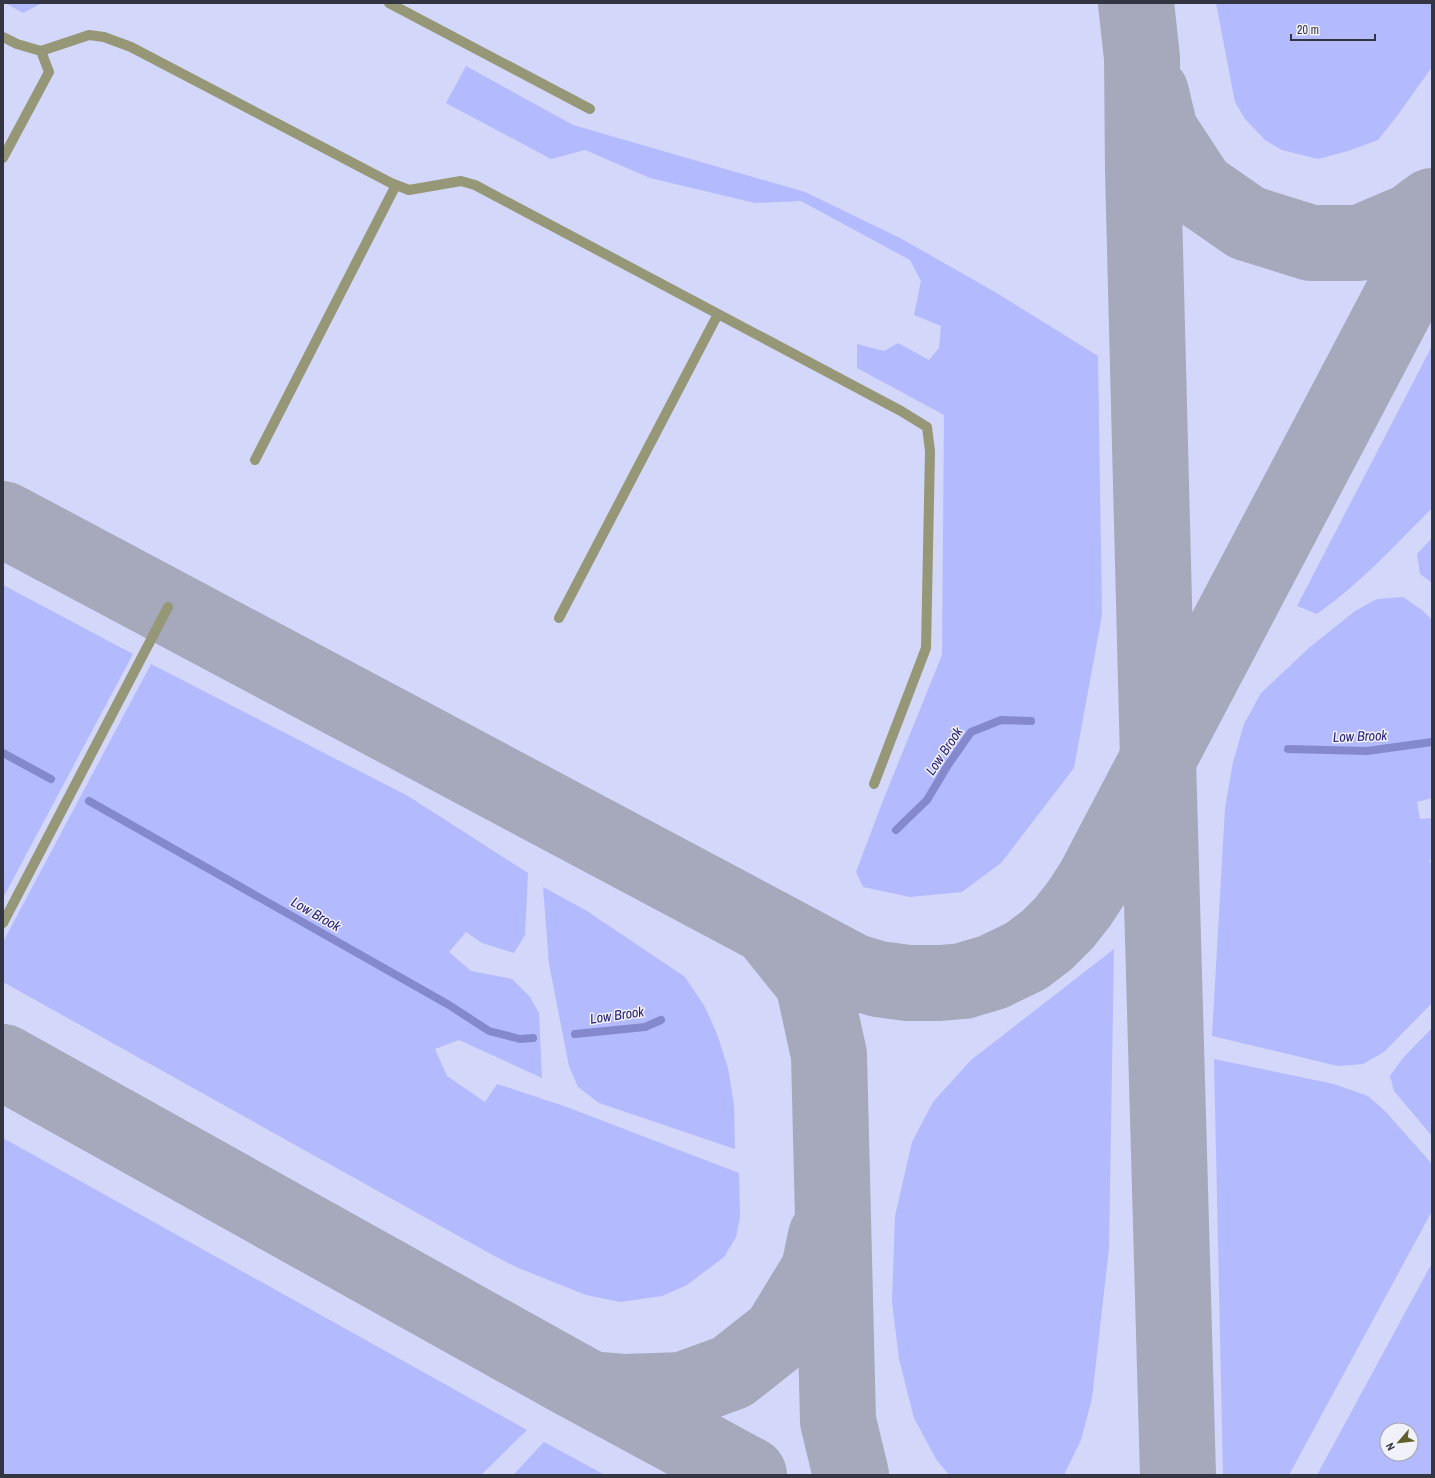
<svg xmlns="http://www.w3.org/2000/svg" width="1435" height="1478" font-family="'Archivo Narrow',sans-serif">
  <rect width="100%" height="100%" fill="#e0e3f9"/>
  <path fill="#d3d7f9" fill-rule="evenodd" d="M3 3H1432V1475H3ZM1387 1430H1411V1454H1387Z"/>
  <path fill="#b4bafe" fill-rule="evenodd" d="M5 3H42L23 13Z
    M1216 3H1432V67L1397 116 1378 140 1348 151 1318 159 1282 150 1265 140 1245 119 1235 102Z
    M466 66 573 125 805 192 900 238 995 292 1098 356 1102 615 1074 768 1001 863 962 892 910 897 863 887 856 872 884 798 942 655 944 415 857 368V344L884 351 898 343 929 360 939 348 941 326 914 315 921 281 910 260 801 201 755 203 650 178 585 150 551 159 446 103Z
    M1432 346V508C1395 545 1360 584 1317 614L1297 606Z
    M1432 538V583L1420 574 1417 554Z
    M3 585 133 654 3 898Z
    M1403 597 1422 610 1432 620V798L1417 802 1420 819 1432 818V858L1429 861 1432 864V1003L1384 1052 1363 1064 1338 1066 1212 1036 1225 808 1233 762 1244 724 1261 693 1310 647 1355 611 1377 599Z
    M151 664 408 796 528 873 525 935 514 953 482 943 466 932 449 952 471 971 512 979 530 997 539 1013 542 1078 459 1040 435 1049 447 1076 485 1102 497 1084 564 1106 739 1173 740 1217 736 1237 724 1257 687 1285 662 1296 620 1302 586 1295 516 1267 489 1253 3 982V942Z
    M543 887 587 911 685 977 705 1007 717 1034 728 1068 734 1105 735 1149 599 1103 578 1087 569 1066 549 964Z
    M1114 949 1109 1248 1092 1398 1081 1440 1064 1475H949L936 1459 914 1418 899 1359 892 1302 895 1216 912 1142 933 1102 971 1060Z
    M1432 1028V1136L1394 1091 1390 1076 1402 1059Z
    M1214 1059 1334 1084 1368 1096 1386 1112 1432 1164V1211L1289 1475H1223Z
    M3 1138 527 1430 481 1475H3Z
    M1432 1263V1475H1317ZM1387 1430H1411V1454H1387Z
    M544 1442 605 1475H513Z"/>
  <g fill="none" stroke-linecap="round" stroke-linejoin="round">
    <path stroke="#8488cc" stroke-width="8" d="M1288 749 1367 751 1432 742
      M3 753 51 779
      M89 801 449 1005 489 1031 520 1039 533 1038
      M896 830 927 800 948 765 971 732 1001 720 1031 721
      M575 1034 645 1027 661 1020"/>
    <path stroke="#a6a8bb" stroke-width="76" d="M1151 93 1160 131 1198 189 1247 223 1311 243H1360L1412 221 1432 206
      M3 519 852 971 878 979 908 983H940L963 981 993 972 1026 956 1047 940 1064 923 1079 904 1094 881 1158 759 1143 170 1142 58 1136 3
      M768 926 813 982 829 1055 838 1421 851 1475
      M3 1062 568 1377 749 1475
      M590 1389 626 1392 683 1390 732 1372 780 1334 819 1270 826 1236
      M1178 1475 1158 759 1432 239"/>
    <path stroke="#959776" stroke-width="10" d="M389 3 590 109
      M3 37 17 44 41 51 89 35 104 37 131 47 391 183 409 190 461 181 475 185 901 411 927 427 930 451 926 648 874 784
      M3 158 49 72 41 51
      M255 460 396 185
      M559 618 718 314
      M3 923 168 607"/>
  </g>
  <g text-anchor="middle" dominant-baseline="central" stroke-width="3" stroke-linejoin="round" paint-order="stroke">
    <g font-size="14" font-style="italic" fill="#2a2273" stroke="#f0f1f9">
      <text transform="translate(1360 736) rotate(-2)">Low Brook</text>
      <text transform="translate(944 751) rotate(-56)">Low Brook</text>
      <text transform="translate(316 914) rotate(30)">Low Brook</text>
      <text transform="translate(617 1015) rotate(-8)">Low Brook</text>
    </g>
  </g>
  <rect width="1435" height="1478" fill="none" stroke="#343543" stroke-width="8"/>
  <g transform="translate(1399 1442) rotate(242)"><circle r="19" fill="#f0f1f9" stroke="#a5a6b0"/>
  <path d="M0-3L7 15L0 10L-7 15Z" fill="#5f602d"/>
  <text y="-6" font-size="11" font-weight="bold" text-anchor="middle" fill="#343543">N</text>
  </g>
  <path d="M1291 34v6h84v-6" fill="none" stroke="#343543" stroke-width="2"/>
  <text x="1297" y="34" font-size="12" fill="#343543" stroke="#f0f1f9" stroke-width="3" paint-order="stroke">20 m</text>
</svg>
